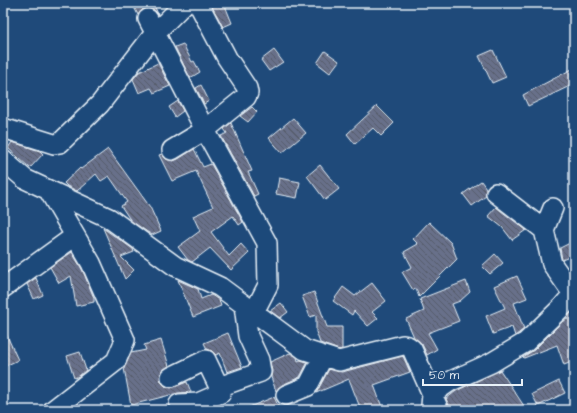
<svg xmlns="http://www.w3.org/2000/svg" width="577" height="413" font-family="'Architects Daughter',sans-serif">
  <defs>
    <pattern id="building-back-hatch" width="6" height="6" patternUnits="userSpaceOnUse"><rect width="6" height="6" fill="#68708a"/><path d="M-1 5l2 2M0 0l6 6M5-1l2 2" fill="none" stroke="#575c6a"/></pattern>
  </defs>
  <rect width="100%" height="100%" fill="#1f4a7a"/>
  <filter id="ink" filterUnits="userSpaceOnUse"><feTurbulence type="fractalNoise" baseFrequency=".025" numOctaves="2"/><feDisplacementMap in="SourceGraphic" scale="8" xChannelSelector="R" yChannelSelector="G"/><feConvolveMatrix kernelMatrix="1 2 1 2 8 2 1 2 1" color-interpolation-filters="sRGB"/></filter>
  <g filter="url(#ink)">
    <path fill="url(#building-back-hatch)" stroke="#e8f1f8" d="M132 3H153L158 14 154 10 148 8 143 9 138 15Z
      M210 3H224L232 23 223 27Z
      M183 44 192 62 194 61 200 72 190 78 175 47Z
      M274 50 283 62 269 71 261 60Z
      M493 50 506 77 492 83 479 56Z
      M325 51 339 61 330 73 317 63Z
      M158 63 170 86 154 93 151 88 139 93 133 79 139 72Z
      M574 68V84L528 106 523 95Z
      M201 85 209 101 204 104 196 88Z
      M178 101 183 111 175 117 169 107Z
      M377 106 394 123 381 136 373 128 355 144 347 134Z
      M252 107 257 112 248 122 240 116Z
      M293 118 306 133 282 153 269 138Z
      M231 123 252 171 248 172 258 194 254 196 221 136 227 133 224 129Z
      M12 142 40 151 43 154 30 168 8 148Z
      M108 149 150 207 161 231 152 235 131 221 121 206 127 202 109 176 101 181 96 174 77 191 67 186 64 183 80 168 81 169Z
      M194 149 203 167 211 164 243 222 239 225 233 216 211 232 229 256 241 244 249 253 231 270 210 248 192 262 188 260 178 247 200 231 193 216 213 207 196 171 172 181 159 155 162 154 166 159 173 161 178 159Z
      M320 165 339 189 325 200 307 176Z
      M279 178 300 182 297 198 276 194Z
      M481 181 486 188V196L472 206 463 194Z
      M496 207 526 230 512 240 502 227 488 216Z
      M429 222 451 243 457 259 419 297 416 289 413 290 402 272 412 267 404 252 418 244 413 239Z
      M103 228 133 249 134 252 121 257 134 270 125 279Z
      M574 241V255L562 260 560 248Z
      M72 252 83 271 94 298V302L76 306 71 276 59 283 50 267Z
      M495 254 503 263 490 274 482 266Z
      M517 276 527 298 514 303 524 329 515 336 512 327 493 334 486 316 505 308 494 286Z
      M36 278 43 295 34 299 27 284Z
      M178 280 198 289 201 299 211 295 219 300 221 306 193 317Z
      M466 281 470 292 460 301 452 304 459 321 428 333 437 349 427 355 422 344 414 337 406 319 424 311 420 299Z
      M372 283 386 301 372 312 378 318 368 326 354 311 352 315 333 301 343 287 355 296Z
      M314 292 327 327H342V349L339 350 320 343 316 332V315L310 317 302 296Z
      M281 303 288 312 280 318 270 311Z
      M574 310V361L564 365 557 345 524 358 523 357 534 350 563 321 568 319 566 318Z
      M3 327 18 360 3 367Z
      M228 333 242 367 227 372 220 353 216 355 212 351 207 349 204 343Z
      M161 340 169 366 162 371 160 377 161 382 165 386 171 388 187 382 191 392 178 393 131 405 124 368 131 353 146 350 144 345Z
      M80 352 86 370 79 376 74 378 67 356Z
      M290 353 297 357 298 361 300 360 308 362 300 377 282 385 276 391 271 377 272 371 270 362Z
      M403 356 410 372 374 385 383 410H361L349 379 316 393 329 369 342 372Z
      M500 370 524 406 518 410H453L449 405 446 399 456 391Z
      M559 381 565 393 538 406 532 394Z
      M274 397 280 410H242Z"/>
    <g fill="none" stroke-linecap="round" stroke-linejoin="round">
      <g stroke="#e8f1f8" stroke-width="22">
        <path id="minor" d="M148 19 205 130 267 243 268 285 254 312
          M3 128 54 144 60 143 100 104 155 33 185 3
          M172 150 205 130 246 97 248 93 247 88 227 58 198 3
          M3 160 25 179 109 218 175 266 220 287 305 350 339 361 403 345 408 346 412 349 439 410
          M49 191 91 263 125 340 116 361 53 410
          M496 193 544 230
          M553 208 544 230 552 264 573 294
          M3 288 75 236
          M171 377 206 360 219 387 261 372 259 360 248 336 244 305
          M286 395 308 386 323 357
          M179 404 198 403 221 393 219 387
          M431 406 432 394 451 381 491 363 526 342 562 307 574 293"/>
      </g>
      <use href="#minor" stroke="#1f4a7a" stroke-width="19"/>
    </g>
  </g>
  <rect width="577" height="413" fill="none" stroke="#1f4a7a" stroke-width="16"/>
  <rect x="8" y="8" width="561" height="397" fill="none" stroke="#e8f1f8" stroke-width="1.5" filter="url(#ink)"/>
  <path d="M423 379v6h99v-6" fill="none" stroke="#e8f1f8" stroke-width="2"/>
  <text x="429" y="379" font-size="12" fill="#e8f1f8" stroke="#1f4a7a" stroke-width="3" paint-order="stroke">50 m</text>
</svg>
